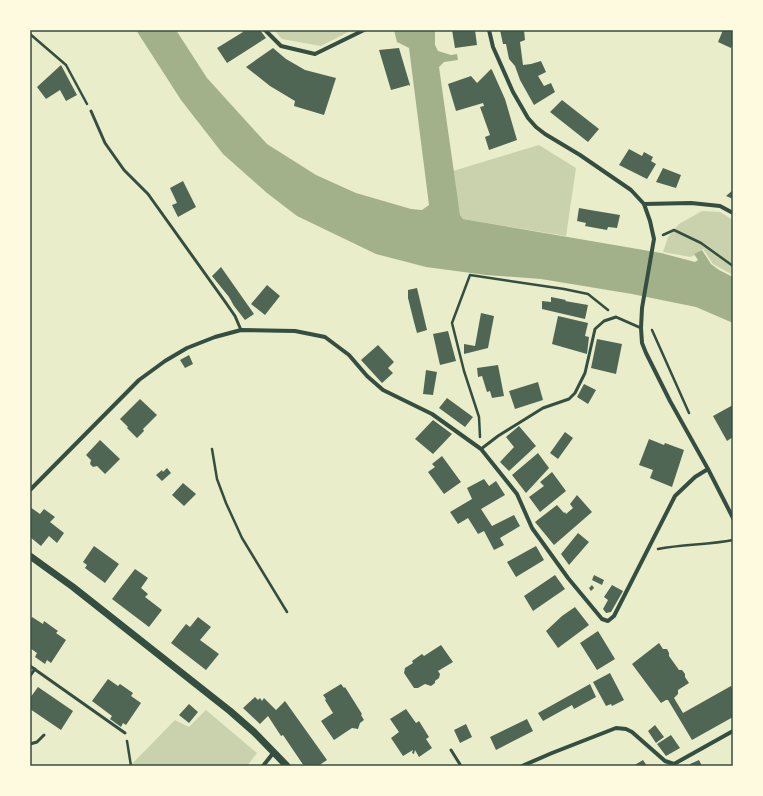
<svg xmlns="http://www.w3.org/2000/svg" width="763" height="796" font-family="Rubik,sans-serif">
  <rect width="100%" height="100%" fill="#e9edc9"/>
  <path fill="#cad2ad" d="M274 30H352L321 46 282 39Z
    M539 145 576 168 566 236 463 219 460 215 453 171Z
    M702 211 720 212 733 220V275L713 264 703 249 691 257 663 252 668 237 679 224Z
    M206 710 257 753 247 766H130L175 720 189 727Z"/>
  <path fill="#a3b18a" d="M136 30H176L207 78 267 144 316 175 356 193 411 209 422 210 429 205 409 48 397 42 394 30H435V45L438 51 451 55 457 54 458 60 444 62 439 67 460 215 463 219 661 253 695 262 698 260 694 254 702 250 711 264 719 270 733 277V323L696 307 632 294 541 279 486 275 426 267 376 254 297 216 267 193 223 154 181 100Z"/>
  <path fill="#4f6655" d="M242 30H260L266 38 227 63 217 48 243 32Z
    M452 30H475L477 45 455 48Z
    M500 30H524L525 40 520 42 523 65 531 64 541 61 546 72 538 76 544 86 551 83 555 92 534 105 520 80 515 66 509 59 506 44H503Z
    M723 30H733V43L731 48 718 42Z
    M273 48 286 59 305 70 336 78 324 115 294 106 295 101 270 86 246 67Z
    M399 48 410 85 409 86V85L391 90 379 50Z
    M61 65 77 95 66 101 60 90 46 99 37 87Z
    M491 69 492 70 505 99 517 140 489 150 485 137 490 135 480 107 484 106 483 103 456 111 448 84 471 76 477 83Z
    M562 100 599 129 588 142 550 112Z
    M629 149 642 156 644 152 653 157 651 161 656 164 647 179 619 165Z
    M663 168 681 175 676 188 656 182Z
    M183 181 196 207 178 217 172 205 177 203 170 188Z
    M733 190V199L726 196Z
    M579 208 590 210 620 215 617 228 608 227 607 230 585 226 586 223 577 221Z
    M221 267 254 314 245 320 234 306 229 297 212 276Z
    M267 285 280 296 265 315 251 304Z
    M417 288 427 330 417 333 414 322 422 320 414 322 408 298V290Z
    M551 297 566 300 565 301 588 305 585 319 542 309V301L551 302Z
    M481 313 494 316 488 348 464 354V344L475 346Z
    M558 316 588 323 585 336 589 337 587 354 552 344Z
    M448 331 456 361 440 365 433 334Z
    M597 339 622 344 616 374 591 368Z
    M378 345 394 362 388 368 393 373 382 383 361 360Z
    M189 355 193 364 185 368 180 360Z
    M498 365 504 396 492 398 490 391 487 392 482 376 478 377 477 368Z
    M426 370 437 372 433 395 423 394Z
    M538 382 543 400 515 409 509 391Z
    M584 384 596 390 588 404 577 397Z
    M447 398 473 417 465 427 439 408Z
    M140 399 157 415 143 429 144 431 137 438 127 428 128 427 120 419Z
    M733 405V437L727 441 713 416Z
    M433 420 452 434 433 454 415 439Z
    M519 426 536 446 509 471 500 462 514 447 506 437Z
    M565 432 573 438 558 459 550 453Z
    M649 439 664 445 665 443 684 450 672 487 650 478 653 470 639 465Z
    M100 440 120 459 105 474 97 466 93 467 90 464 91 460 86 455Z
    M538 453 549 468 526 493 512 475Z
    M442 456 461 482 444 494 428 472 435 467 432 464Z
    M167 468 171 473 162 481 156 475 162 470 163 472Z
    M552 472 566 491 540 512 529 497 544 486 540 482Z
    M484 479 489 486 496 481 505 495 481 509 492 526 514 515 520 526 500 538 504 545 494 550 484 531 478 534 468 518 458 524 450 512 472 499 467 488Z
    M183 483 196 494 184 506 172 495Z
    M577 495 592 512 554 545 535 522 557 505 564 513 565 512 566 514 573 508 570 504Z
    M30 507 40 514 44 509 55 517 50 522 64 533 57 543 49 536 41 546 30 537Z
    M578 533 589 542 569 565 561 554Z
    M94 546 119 564 105 583 85 568 87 565 83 562Z
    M536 546 544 560 516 577 507 562Z
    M135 569 148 578 141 588 148 594 145 597 162 610 149 627 112 599Z
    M555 575 565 589 533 611 524 596Z
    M594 575 604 580 602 585 592 580Z
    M592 585 594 588 591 591 589 588Z
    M612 585 623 591 611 612 606 613 603 609 608 600 604 597Z
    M575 607 589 625 558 648 546 631 562 616Z
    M32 617 43 624 44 621 58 631 56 633 66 640 51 663 47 660 45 664 35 657 37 653 30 648V621Z
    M198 617 211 627 200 640 219 654 206 670 171 643 186 624 190 627Z
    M598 631 615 659 597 670 580 643Z
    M659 643 663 649H667L669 653V656L679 670H682L685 674V677L689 683 678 690V694L674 698 683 713 731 686 733 690V717L692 740 668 700H666L661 703 632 664Z
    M441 645 453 662 438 671 440 674 439 678 435 681V683L431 686 425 684 418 688H414L404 673 405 668 413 663 412 661 422 654 424 656Z
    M610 673 624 700 612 706 611 704 606 706 593 682Z
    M108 679 118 686 120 684 133 693 131 696 141 703 126 725 123 723 121 727 110 719 112 716 92 701Z
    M341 684 344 688 345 687 362 714 361 715 364 720 360 723 358 729 352 728 334 740 321 721 333 713 325 700 326 699 323 695Z
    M590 684 596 697 574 709 572 705 543 721 538 713Z
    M38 687 73 711 61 730 30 709V698Z
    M255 697 258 700 260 698 262 701 264 698 276 710 285 701 327 760 318 766H304L283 735 281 736 268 716 260 724 243 708Z
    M189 704 198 712 189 723 179 715Z
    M406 709 416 723 419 721 429 737 426 739 432 748 419 757 415 750 414 754 412 753 413 750 403 756 391 738 399 732 390 719Z
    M527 719 533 731 496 750 490 737Z
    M466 724 472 737 460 743 454 730Z
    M655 725 664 737 656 743 648 731Z
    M671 735 680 748 666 756 657 744Z
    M643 760 647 766H633Z
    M699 760 702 766H691L690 764Z"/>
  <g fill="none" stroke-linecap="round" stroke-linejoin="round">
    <path stroke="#344e41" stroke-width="2.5" d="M30 34 66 65 87 104
      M663 235 674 230 701 243 733 266
      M652 330 681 395 689 413
      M480 437 479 417 464 371 452 323 470 275 564 289 588 294 608 310
      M212 449 217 479 226 503 242 538 287 612
      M658 549C683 544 708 545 733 540
      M127 741 131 766"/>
    <path stroke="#344e41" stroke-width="3" d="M91 111 105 143 124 170 148 194 226 303 235 316 241 330
      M481 449 498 436 543 408 569 399 575 393 585 373 595 329 604 321 616 317 641 328
      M30 666 125 733
      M30 676 35 669
      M30 744 37 742 44 735
      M451 750 461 766"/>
    <path stroke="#344e41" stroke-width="4" d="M265 30 281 46 315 54 364 30
      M489 30 493 47 513 92 528 118 536 127 545 134 580 155 631 190 644 204 650 221 654 239 642 308 641 328 642 343 646 353 670 401 708 469 733 518
      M644 204 691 203 720 206 733 213
      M30 490 139 380 165 361 187 348 215 337 241 330 295 331 325 337 349 355 367 376 383 390 432 414 481 449 517 494 532 528 568 578 602 619 608 621 614 616 675 496 695 477 708 469
      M263 766 274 752
      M522 766 552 753 616 728 626 729 632 732 665 761 674 764 733 731"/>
    <path stroke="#344e41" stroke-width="7" d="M30 556 73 587 230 711 254 732 287 766"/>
  </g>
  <rect width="763" height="796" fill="none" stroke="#fefae0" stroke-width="62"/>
  <rect x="31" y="31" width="701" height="734" fill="none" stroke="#344e41" stroke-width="1.5"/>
</svg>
